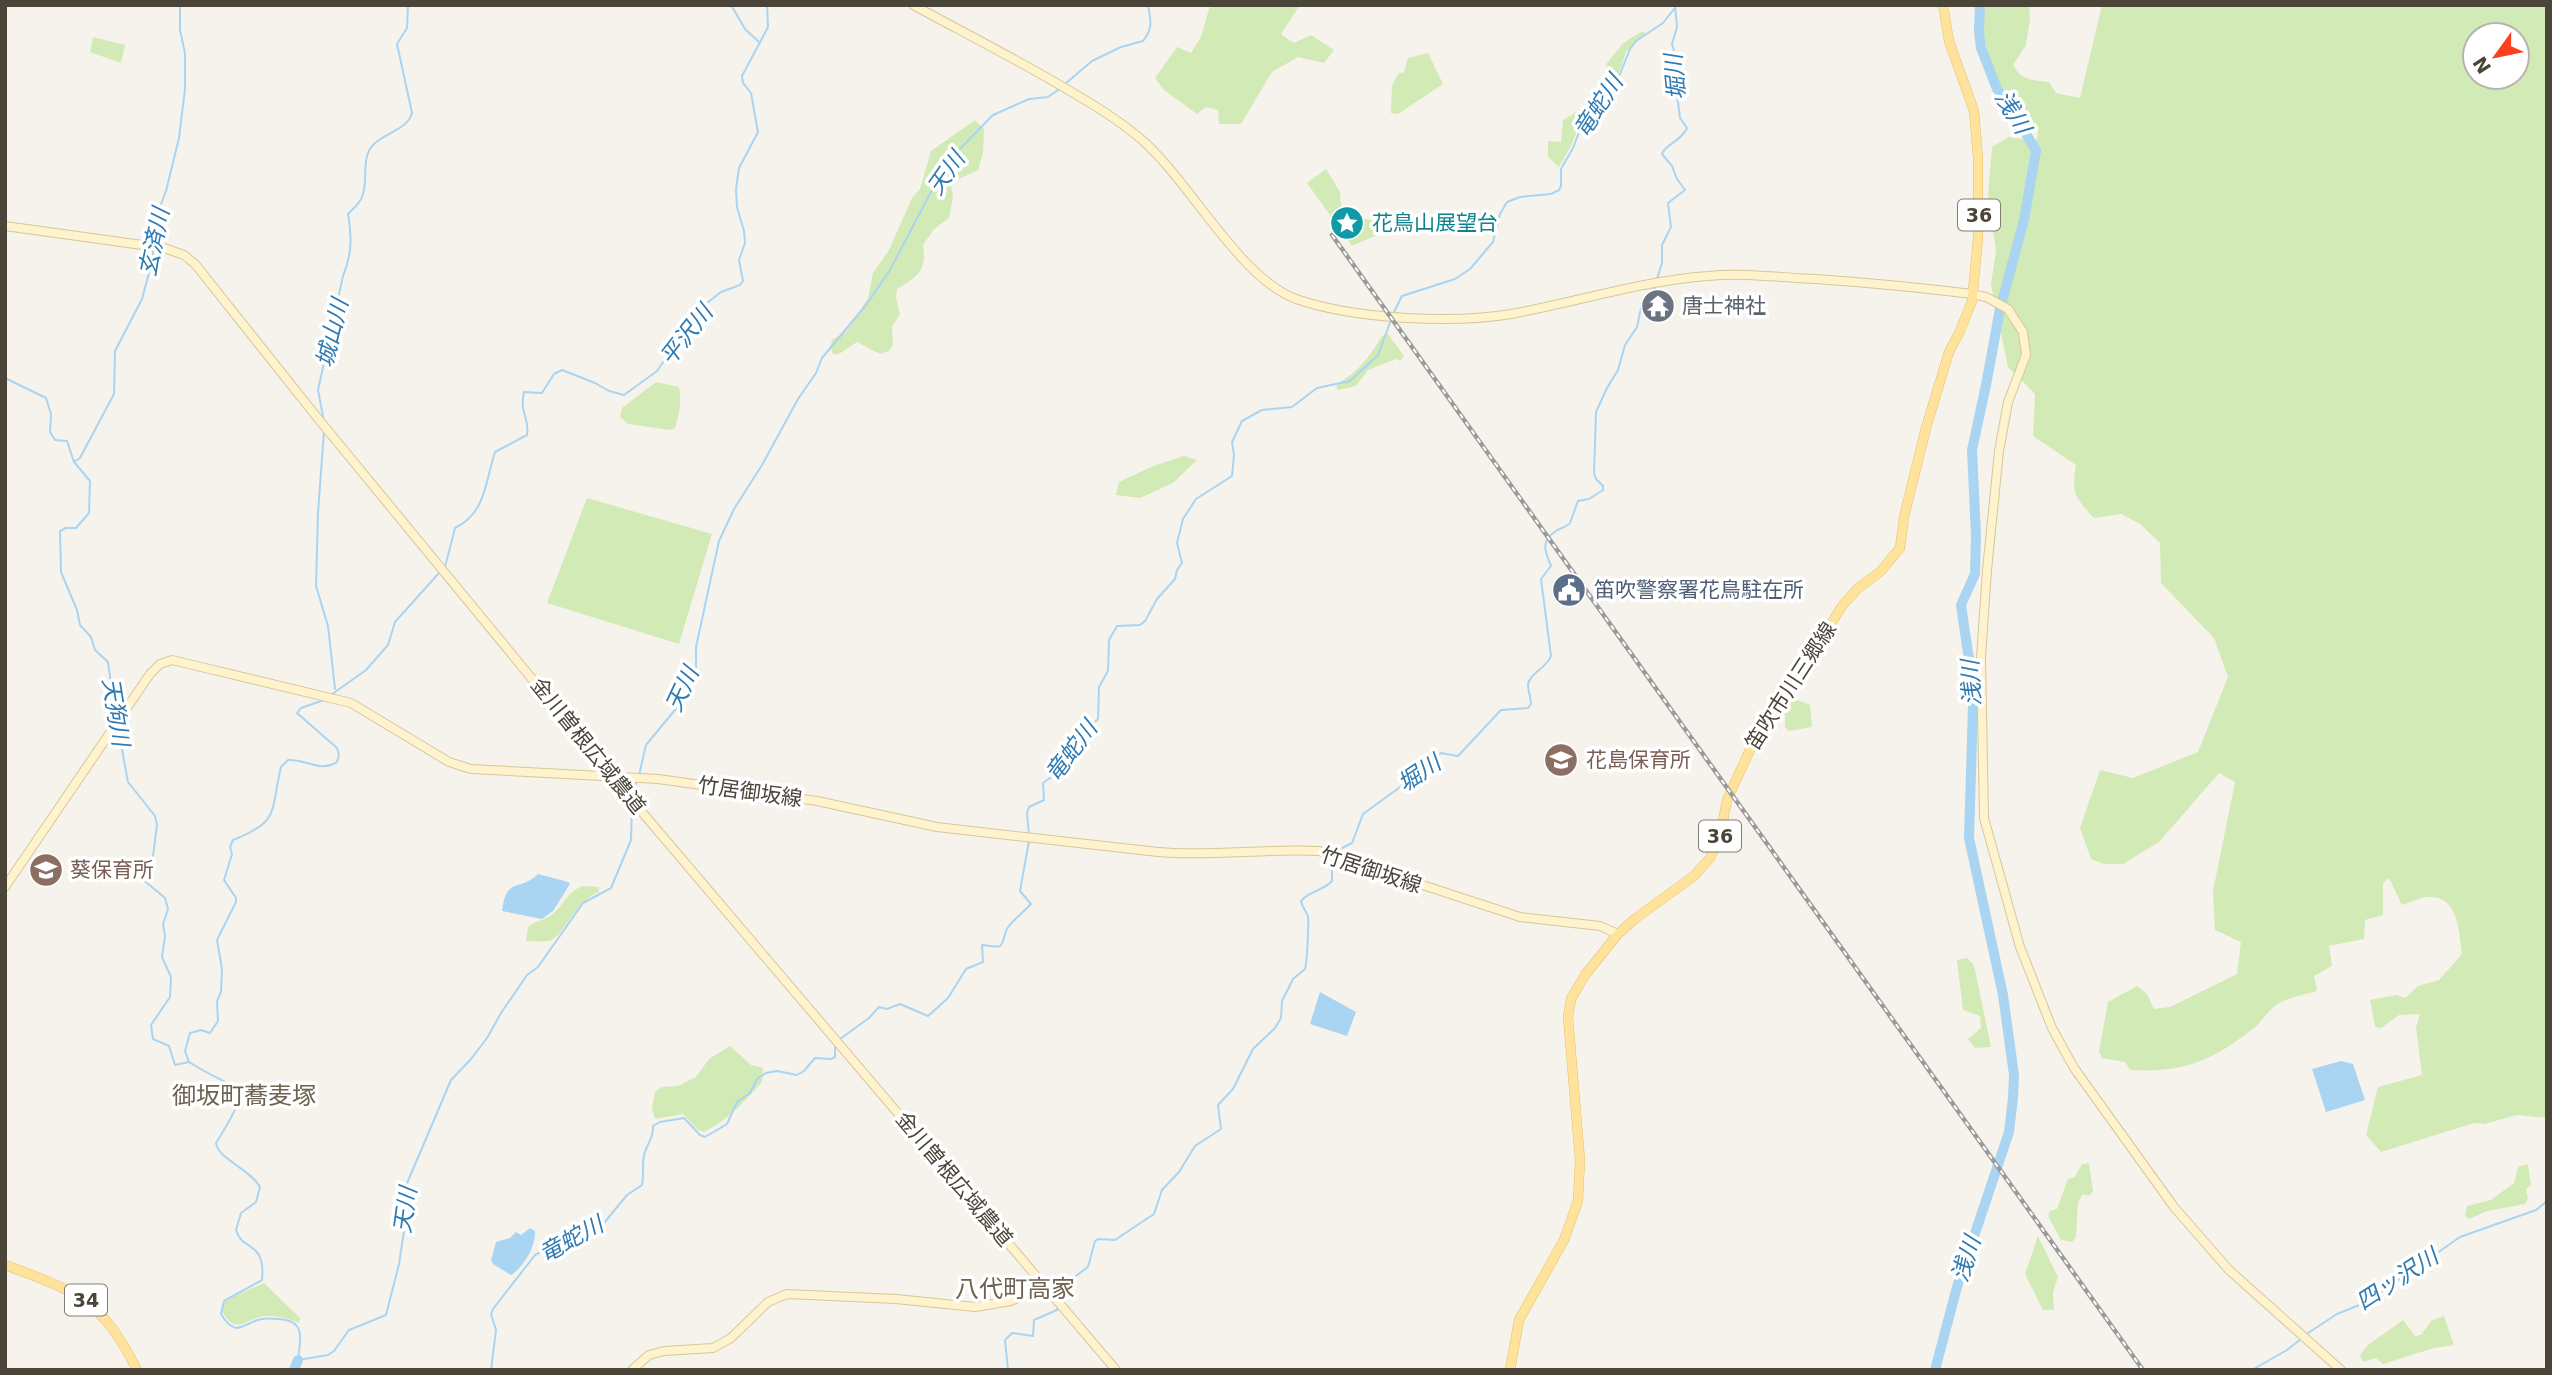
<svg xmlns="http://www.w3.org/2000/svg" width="2552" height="1375" font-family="'DejaVu Sans','Noto Sans JP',sans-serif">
  <rect width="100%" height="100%" fill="#f6f3ec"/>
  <path fill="#d2eab5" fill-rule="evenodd" d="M1210 5H1300L1281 34 1294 43 1311 35 1334 50 1324 63 1298 57 1272 72 1241 124H1219L1218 110 1206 107 1197 114 1164 90 1155 78 1177 47 1191 53 1201 37Z
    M1984 5H2029L2030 19 2026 45 2013 65C2021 81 2034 80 2049 82L2056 93 2080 98 2102 5H2547V1118L2517 1115 2484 1124 2474 1123 2381 1152 2366 1135 2378 1087 2422 1075 2416 1027 2420 1014 2399 1015 2381 1028 2375 1027 2370 1000 2396 995 2405 998 2418 986 2439 980 2462 954C2459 934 2459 895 2429 897 2421 897 2411 902 2402 905L2389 878 2383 883V915L2365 920 2364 939 2329 946 2332 966 2314 976 2317 991C2306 994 2292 997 2281 1002 2270 1007 2263 1021 2254 1028 2212 1061 2184 1073 2130 1070L2125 1062 2102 1058 2099 1051 2108 1002 2137 986 2147 994 2154 1009 2170 1007 2237 974 2241 942 2215 930 2213 891 2235 782 2219 773 2159 842 2123 864H2104L2091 859 2080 828 2100 770 2133 778 2198 752 2228 677 2214 638 2161 583 2160 543 2140 524 2121 514 2094 518C2075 498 2071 493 2076 465L2033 436 2035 394 2008 367 1991 284 1996 251 1988 194 1992 147 2009 137 2036 141 2038 132 2027 118 2023 100 2015 105C1993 89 1979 32 1984 5ZM2475 35H2517V77H2475Z
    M1643 31 1645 34 1626 52 1617 79 1595 111 1579 126 1571 146 1559 167 1548 157V141L1561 142 1563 120 1597 99 1603 86 1607 63 1623 43Z
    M93 37 125 45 121 63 90 52Z
    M1428 53 1443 84 1398 114 1391 113 1392 86 1398 74 1404 72 1408 58Z
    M975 120 984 129 983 153 978 170C968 176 960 176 951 185L953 197 949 218 934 229 923 245C927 271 918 276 897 289L896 298 900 314 892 327 893 345 889 351 880 354 857 342 839 354H833L830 346 833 339 846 332 868 298 873 273 889 250 912 198 920 189 931 151Z
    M1326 169 1340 192 1341 205 1346 215 1391 224 1388 230 1352 246 1307 183Z
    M1388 334 1404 356 1400 361 1396 359 1368 370 1356 386 1338 390 1336 387C1341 380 1347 378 1353 373 1366 362 1373 350 1382 336Z
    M656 382 679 387C682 402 679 413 675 428L670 430 628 424 620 417 622 408Z
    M1184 456 1197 460 1173 483 1140 498 1116 495 1119 482 1153 466Z
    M587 498 712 534 679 644 547 603Z
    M1790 697 1810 705 1812 727 1789 731 1785 727V715L1780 711 1781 704Z
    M583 886 599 887V892C575 900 563 939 548 941 541 942 533 941 526 941L528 927C536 920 545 921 554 913 565 903 568 891 583 886Z
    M1967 958 1974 965 1991 1047 1975 1048 1968 1039 1981 1028 1980 1016 1963 1010 1957 960Z
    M730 1046 751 1065 763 1068 762 1082C743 1103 729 1119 704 1132L698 1130 683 1114 655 1119 652 1108 655 1092 662 1087 678 1086 696 1077 709 1059Z
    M2089 1163 2093 1191 2089 1196 2083 1194 2078 1202 2076 1237 2072 1242 2061 1240 2048 1216 2050 1211 2057 1209 2068 1179 2075 1177 2082 1164Z
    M2528 1164 2531 1185 2526 1189 2528 1198 2525 1204 2487 1211 2469 1219 2465 1215 2467 1206 2491 1200 2514 1183 2518 1167Z
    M2038 1236 2058 1277 2053 1292 2054 1310H2043L2025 1274Z
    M264 1283 300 1318 299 1323C287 1318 273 1314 260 1317 242 1322 235 1334 222 1311L224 1303 235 1296Z
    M2444 1316 2454 1345 2434 1348 2383 1364 2376 1358 2363 1362 2360 1355 2368 1345 2403 1320 2415 1336 2421 1335 2431 1321Z"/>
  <path fill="#a9d4f2" d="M538 874 568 882 570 884 553 911 542 919 502 911C506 876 520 892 538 874Z
    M1320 992 1356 1012 1347 1036 1310 1024Z
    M2341 1061 2353 1064 2365 1100 2326 1112 2312 1069Z
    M530 1228 535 1231C536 1246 524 1267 511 1275L493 1264 491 1260 496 1242 510 1238 516 1232 521 1235Z"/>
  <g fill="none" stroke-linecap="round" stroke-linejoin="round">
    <path stroke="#a9d4f2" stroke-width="2" d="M731 5 745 29 760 43
      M1065 84 1092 61 1121 47 1143 41C1153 29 1151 20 1148 5
      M153 244 154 223 166 191 179 138 185 89V53L180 30V5
      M1657 279 1662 263V245L1671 227 1668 203 1685 190 1677 179 1672 166 1662 154C1666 143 1681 142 1687 128L1680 118 1677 95 1672 80 1676 58 1672 44 1677 27 1675 5
      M1393 314 1402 296 1455 279 1470 269 1493 242 1500 214 1507 202 1520 197 1551 194 1559 190 1561 186V169L1573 148 1581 127 1597 113 1614 89 1630 49 1636 41 1663 23 1674 9
      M5 378 46 398 51 414 50 432 55 440 67 441 74 462 90 481 89 513 76 528H66L60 531 61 572 77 610 80 625 91 637 95 650 108 662 116 719
      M324 422 318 390 343 276C352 254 352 238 348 214 353 209 360 203 362 197 369 181 360 157 374 144 385 133 408 129 412 113L397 44 407 28 408 5
      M324 431 318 513 316 586 328 626 335 689
      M74 462 80 458 114 394 115 351 142 299 153 258V250
      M445 567 455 528C486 513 485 482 495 452L527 435C530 417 519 414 524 392L542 393 554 374 562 370 595 383 609 391 624 395 657 371 702 307 721 292 740 285 743 281 739 260 745 243 744 231 737 207 736 189 739 168 758 132 751 93 743 83 742 76 768 27 767 5
      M331 695 366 670 388 645 395 622 439 573
      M324 700 301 708 297 713 337 748 339 755 337 762C321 773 306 759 288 760L281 767C270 812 281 821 233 840L230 847 232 854 224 880 236 898V902L217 940 222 969 221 992 217 1001 218 1021 210 1033 201 1030 190 1033 185 1051 189 1062C239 1094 256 1079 216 1143 218 1159 250 1169 260 1187L256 1202 241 1213 236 1230C242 1252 266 1240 262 1280L224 1301 221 1314C237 1340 243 1322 262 1319 267 1318 274 1319 279 1319 307 1321 300 1340 298 1360L328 1355 334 1351 349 1330 386 1315 399 1264 406 1218 405 1188 451 1080 471 1059 487 1038 501 1013 527 975 538 967 583 903 611 888 631 840 632 804
      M118 728 128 782 155 816 157 825 153 856 149 867 140 877 165 898 168 909 163 924 165 936 162 957 171 977 170 997 151 1025 153 1039 169 1046 175 1065 189 1062
      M639 775 646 745 679 705 687 693 696 667V647L719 541 734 509 762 465 798 399 816 373 822 358 866 305 890 270 934 186 957 152 993 115 1029 99 1048 97 1061 88
      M633 795 637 780
      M1029 835 1027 813 1029 807 1044 800 1043 783 1050 778 1073 743 1098 719 1099 687 1108 671 1109 640 1117 626 1140 625 1145 621 1157 599 1175 579 1177 570 1182 563 1177 543 1183 519 1196 499 1232 476 1234 455 1232 442 1242 421 1262 410 1292 407 1317 388 1350 381 1378 355 1391 320
      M1335 854 1336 851 1352 843 1363 814 1418 774 1441 753 1458 756 1501 710 1528 708 1531 704C1531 698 1528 691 1528 685 1529 673 1546 669 1551 656L1541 579 1551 566C1546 553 1539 542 1556 531 1561 527 1566 528 1570 523L1578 501 1589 499 1603 490V486L1596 479 1594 473 1596 412 1607 388 1618 370 1625 345 1637 327 1642 303 1655 288
      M840 1039 869 1018 879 1007 887 1009 900 1004 928 1016 948 998 966 969 983 962 982 945C987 945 996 948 1000 946 1004 943 1004 934 1007 929 1012 920 1024 912 1031 904L1020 891 1029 841
      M1061 1299 1069 1281 1088 1267 1095 1241 1098 1239 1115 1240 1154 1214 1162 1190 1179 1172 1195 1146 1221 1129 1218 1105 1233 1089 1253 1049 1275 1028 1281 1018 1282 1001 1293 979 1305 969C1307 963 1309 921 1308 916 1306 911 1302 907 1301 901 1309 891 1323 891 1332 881V859
      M2305 1335 2337 1314 2367 1302 2460 1237 2536 1210 2547 1201
      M491 1370 496 1330 491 1314 493 1309 535 1255 581 1232 604 1223 627 1195 642 1185C644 1175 642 1165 644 1155 647 1143 654 1138 653 1126L660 1122 684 1118 700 1135 705 1137 727 1124 737 1102 750 1093 757 1079 766 1073 777 1071 797 1075 804 1071 815 1058 831 1059 835 1057V1047
      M1008 1370 1005 1340 1012 1333 1033 1336 1034 1320 1057 1310 1058 1307
      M2252 1370 2287 1350 2301 1339"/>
    <path stroke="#a9d4f2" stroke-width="10" d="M294 1370 298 1360
      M1935 1370 1957 1287 2009 1132 2013 1098 2014 1075 2003 995 1969 838 1974 673 1968 653 1961 605 1975 574 1976 536 1972 450 1986 385 2000 309 2024 220 2036 151 2009 104 1997 89 1981 48 1979 31 1980 5"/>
    <g stroke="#d6c79b" stroke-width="10">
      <path id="secondary" d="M913 5C961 31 1010 56 1058 84 1087 101 1115 117 1141 139 1189 180 1239 278 1296 299 1354 319 1451 324 1511 314 1577 302 1641 281 1708 276 1738 273 1767 276 1796 278 1855 281 1914 287 1972 294L1986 297 2008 309 2023 332 2026 355 2008 402 1999 451 1987 570 1981 658 1984 818 2020 947 2052 1028 2074 1068 2174 1207 2229 1270 2341 1370
        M5 226 164 248 184 255 195 264 320 421 630 798 1116 1370
        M5 887 150 674 160 664 172 660 351 703 449 762 471 769 658 779 817 801 937 827 1158 852C1211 857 1265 848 1319 851L1520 917 1600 926 1618 934
        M632 1370 649 1355 664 1351 713 1348 731 1338 768 1302 787 1294 896 1299 975 1307 1011 1301 1044 1285"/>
    </g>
    <g stroke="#e6c16a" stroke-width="10">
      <path id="primary" d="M5 1265C76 1291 102 1300 137 1370
        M1510 1370 1519 1320 1564 1240 1578 1201 1580 1160 1568 1017 1571 999 1585 975 1618 934 1636 918 1694 876 1710 858 1720 836 1727 800 1759 730 1802 671 1842 606 1858 588 1880 572 1900 548 1904 517 1926 428 1949 352 1960 331 1972 301 1978 238V158L1974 111 1949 41 1943 5"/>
    </g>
    <use href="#secondary" stroke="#fff3cd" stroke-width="8"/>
    <use href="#primary" stroke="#ffe39c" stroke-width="9"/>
    <g stroke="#9a9a9a" stroke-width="4.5">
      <path id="rail" d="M1332 235 2143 1370"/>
    </g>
    <use href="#rail" stroke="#fff" stroke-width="2" stroke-dasharray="5" stroke-linecap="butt"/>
  </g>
  <defs>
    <g id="sight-disc" transform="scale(1.75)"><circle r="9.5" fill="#0f9aa8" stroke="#fff"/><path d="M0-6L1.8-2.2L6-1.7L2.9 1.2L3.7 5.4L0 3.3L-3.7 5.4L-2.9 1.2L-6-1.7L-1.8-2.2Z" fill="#fff"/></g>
    <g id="temple-disc" transform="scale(1.75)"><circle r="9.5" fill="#6b7280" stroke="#fff"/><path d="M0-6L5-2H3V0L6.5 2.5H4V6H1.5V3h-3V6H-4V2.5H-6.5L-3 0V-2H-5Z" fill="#fff"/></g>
    <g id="civic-disc" transform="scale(1.75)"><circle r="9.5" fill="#5c6f8a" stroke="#fff"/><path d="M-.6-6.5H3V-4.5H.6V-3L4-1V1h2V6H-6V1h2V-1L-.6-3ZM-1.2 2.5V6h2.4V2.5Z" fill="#fff"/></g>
    <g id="school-disc" transform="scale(1.75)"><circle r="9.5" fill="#8d6e63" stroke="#fff"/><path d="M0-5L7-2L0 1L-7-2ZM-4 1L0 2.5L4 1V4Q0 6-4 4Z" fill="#fff"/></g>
  </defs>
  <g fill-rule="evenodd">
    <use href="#sight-disc" x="1347" y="223"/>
    <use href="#temple-disc" x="1658" y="306"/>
    <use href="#civic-disc" x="1569" y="590"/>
    <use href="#school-disc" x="1561" y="760"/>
    <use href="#school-disc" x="46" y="870"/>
  </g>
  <g text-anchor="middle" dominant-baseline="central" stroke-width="7" stroke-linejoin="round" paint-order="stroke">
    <g fill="#fff" stroke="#817c74" stroke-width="2">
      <rect x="1958" y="199.5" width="42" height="31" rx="5"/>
      <rect x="1699" y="820.5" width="42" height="31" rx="5"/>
      <rect x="65" y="1284.5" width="42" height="31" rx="5"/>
    </g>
    <g font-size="19" font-weight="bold" fill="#4b4439">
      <text x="1979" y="215">36</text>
      <text x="1720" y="836">36</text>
      <text x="86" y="1300">34</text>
    </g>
    <g font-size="21" fill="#0d838f" stroke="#fff" text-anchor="start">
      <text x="1372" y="223">花鳥山展望台</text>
    </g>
    <g font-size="21" fill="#5b616d" stroke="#fff" text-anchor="start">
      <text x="1682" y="306">唐士神社</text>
    </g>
    <g font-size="21" fill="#4e5e75" stroke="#fff" text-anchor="start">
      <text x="1594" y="590">笛吹警察署花鳥駐在所</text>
    </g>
    <g font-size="21" fill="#4b4439" stroke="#fff">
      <text transform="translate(1791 686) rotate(-57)">笛吹市川三郷線</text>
      <text transform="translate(588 746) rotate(51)">金川曽根広域農道</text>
      <text transform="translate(750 792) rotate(8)">竹居御坂線</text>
      <text transform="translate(1371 870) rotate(18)">竹居御坂線</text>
      <text transform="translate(954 1179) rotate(50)">金川曽根広域農道</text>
    </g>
    <g font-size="21" fill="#785e54" stroke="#fff" text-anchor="start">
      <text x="1586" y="760">花島保育所</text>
      <text x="70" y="870">葵保育所</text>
    </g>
    <g font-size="23" font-style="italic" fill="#2e7ab2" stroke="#fff">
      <text transform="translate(1675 77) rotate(-95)">堀川</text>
      <text transform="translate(1598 106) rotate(-57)">竜蛇川</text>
      <text transform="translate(2013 112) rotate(59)">浅川</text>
      <text transform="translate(946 173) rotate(-55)">天川</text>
      <text transform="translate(154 242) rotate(-78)">玄済川</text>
      <text transform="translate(332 333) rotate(-76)">城山川</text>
      <text transform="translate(686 335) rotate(-52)">平沢川</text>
      <text transform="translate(1971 683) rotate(-93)">浅川</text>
      <text transform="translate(682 689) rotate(-65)">天川</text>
      <text transform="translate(116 712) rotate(81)">天狗川</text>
      <text transform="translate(1071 751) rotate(-53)">竜蛇川</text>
      <text transform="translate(1419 773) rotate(-34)">堀川</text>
      <text transform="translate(405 1210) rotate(-82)">天川</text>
      <text transform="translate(571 1239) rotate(-29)">竜蛇川</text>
      <text transform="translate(1966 1259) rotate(-72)">浅川</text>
      <text transform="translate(2397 1279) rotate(-33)">四ッ沢川</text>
    </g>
    <g font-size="24" fill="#6e6250" stroke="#fff">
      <text x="244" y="1096">御坂町蕎麦塚</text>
      <text x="1015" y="1289">八代町高家</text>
    </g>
  </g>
  <rect width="2552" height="1375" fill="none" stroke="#4b4439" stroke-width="14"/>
  <g transform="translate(2496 56) rotate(237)"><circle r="33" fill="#ffffff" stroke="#b7b4b0" stroke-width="2"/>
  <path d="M0-5L12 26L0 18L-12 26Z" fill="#fc3f1d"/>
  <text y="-10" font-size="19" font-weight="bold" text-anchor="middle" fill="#4b4439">N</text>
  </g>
</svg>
